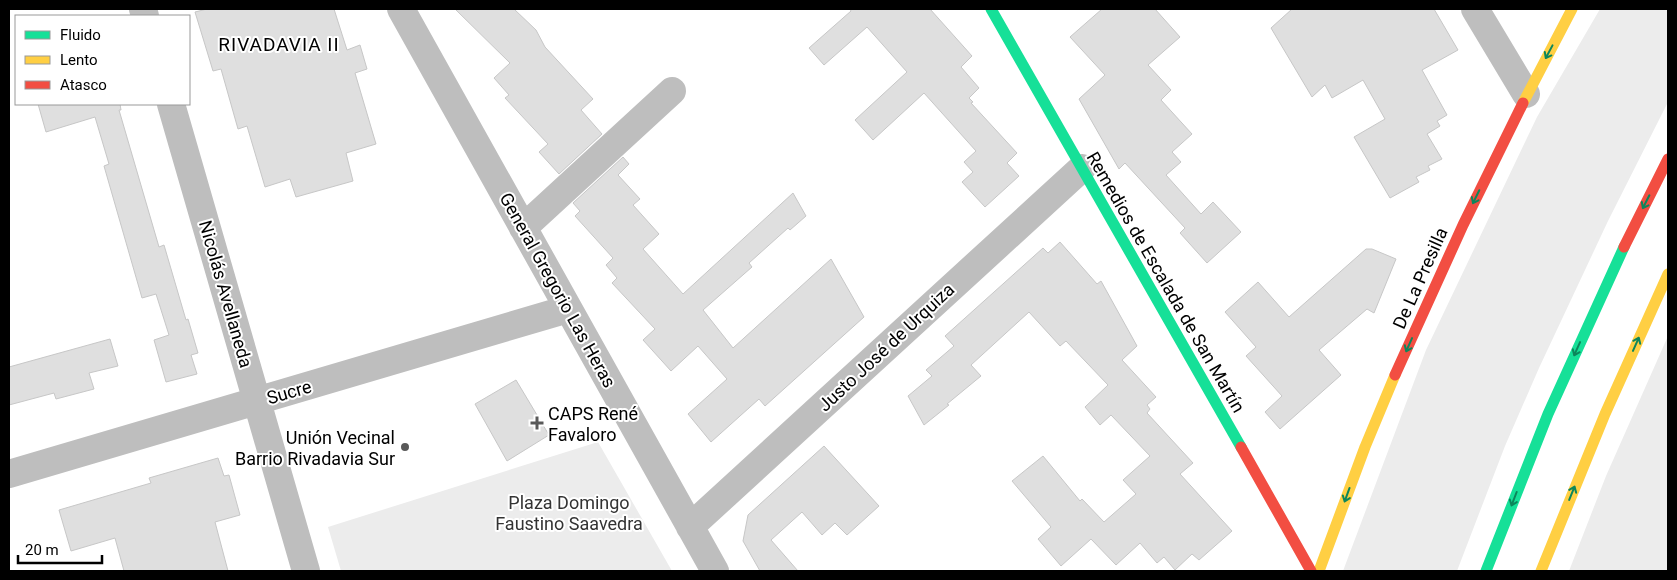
<svg xmlns="http://www.w3.org/2000/svg" width="1677" height="580" font-family="Roboto,sans-serif">
  <rect width="100%" height="100%" fill="#fff"/>
  <path fill="#ececec" d="M1600 9H1668V102L1608 221 1539 368 1505 446 1457 571H1343L1426 350 1537 117Z
    M1668 336V571H1569L1606 476Z
    M598 442 672 571H341L328 527Z"/>
  <path fill="#dfdfdf" stroke="#c7c7c7" d="M207 9H334L347 50 360 45 367 69 355 73 376 144 346 153 353 181 296 197 290 179 265 187 247 126 238 129 221 69 213 71 195 12Z
    M455 9H514L536 30 545 47 593 99 581 110 602 134 559 174 539 152 548 144 505 98 509 95 494 78 510 63Z
    M850 9H930L972 56 961 67 979 88 969 98 973 102 971 103 1017 153 1007 163 1019 176 985 207 962 182 973 172 964 162 976 151 924 93 873 140 855 120 907 72 867 27 824 65 809 48 851 11Z
    M1102 9H1155L1180 37 1148 65 1171 90 1161 100 1192 134 1172 152 1181 162 1166 175 1201 214 1213 202 1241 232 1207 263 1180 233 1185 228 1125 163 1119 169 1079 99 1105 75 1070 37Z
    M1292 9H1434L1458 50 1422 70 1447 115 1437 121 1440 126 1427 134 1442 159 1428 166 1430 170 1416 177 1419 182 1390 198 1354 137 1385 119 1363 80 1332 98 1325 85 1312 97 1271 28Z
    M38 104H120L121 110H119L159 247 164 245 186 320 188 319 198 353 191 355 197 374 166 382 154 340 169 335 156 294 142 298 104 166 109 164 95 117 46 132Z
    M623 157 629 164 618 175 640 199 633 205 659 234 643 249 683 294 793 193 806 216 790 230 788 228 749 263 752 267 703 310 733 348 831 259 864 317 765 406 759 399 711 442 688 414 727 379 698 346 671 371 643 340 655 329 612 283 617 278 606 265 613 258 575 216 580 211 573 203Z
    M1060 242 1097 284 1101 281 1137 346 1122 360 1156 397 1147 405 1150 409 1147 413 1193 463 1180 474 1232 531 1199 560 1192 554 1175 570 1164 557 1157 563 1140 543 1116 565 1091 539 1061 566 1038 539 1051 527 1012 481 1043 456 1080 501 1082 499 1104 522 1136 494 1123 480 1150 456 1111 415 1100 425 1085 407 1108 385 1066 341 1060 346 1029 312 971 365 981 376 947 404 949 405 924 425 908 396 932 376 926 370 954 346 945 336 1043 248 1048 253Z
    M1366 249H1372L1396 259 1374 313 1367 309 1319 350 1341 375 1280 429 1265 412 1282 396 1246 356 1256 347 1225 312 1258 282 1289 317Z
    M110 339 118 366 89 373 94 389 56 399 54 393 9 405V367Z
    M516 380 549 435 507 461 475 404Z
    M824 446 879 506 847 535 835 523 822 535 802 512 771 540 798 571H760L743 541 748 515Z
    M218 458 224 476 229 475 240 515 215 522 228 571H124L115 538 71 551 59 510 151 483 149 478Z"/>
  <g fill="none" stroke-linecap="round" stroke-linejoin="round">
    <path stroke="#bebebe" stroke-width="28" d="M143 9 145 16
      M401 9 715 571
      M1475 9 1526 94
      M171 104 306 571
      M523 228 672 91
      M9 474 568 309
      M690 527 1082 168"/>
    <path stroke="#16e098" stroke-width="11" d="M991 9 1241 447
      M1486 571 1548 414 1624 247"/>
    <path stroke="#ffcf43" stroke-width="11" d="M1523 103 1572 9
      M1319 571 1365 447 1395 375
      M1541 571 1605 414 1668 274"/>
    <path stroke="#f24e42" stroke-width="11" d="M1624 247 1668 159
      M1395 375 1463 225 1523 103
      M1241 447 1311 571"/>
  </g>
  <defs><path id="oneway-shaft" d="M-6 0H5M1.5-3L5.5 0L1.5 3" fill="none" stroke-width="1.6" stroke-linecap="round" stroke-linejoin="round" transform="scale(1.25)"/></defs>
  <g stroke="#0d865b">
    <use href="#oneway-shaft" transform="translate(1549 52) rotate(118)"/>
    <use href="#oneway-shaft" transform="translate(1476 197) rotate(116)"/>
    <use href="#oneway-shaft" transform="translate(1646 202) rotate(117)"/>
    <use href="#oneway-shaft" transform="translate(1636 344) rotate(-66)"/>
    <use href="#oneway-shaft" transform="translate(1409 345) rotate(114)"/>
    <use href="#oneway-shaft" transform="translate(1577 349) rotate(114)"/>
    <use href="#oneway-shaft" transform="translate(1572 493) rotate(-68)"/>
    <use href="#oneway-shaft" transform="translate(1347 495) rotate(110)"/>
    <use href="#oneway-shaft" transform="translate(1514 499) rotate(111)"/>
  </g>
  <g fill="#595959" stroke="#fff" stroke-width="2">
    <path d="M534.5 415.5h5v5h5v5h-5v5h-5v-5h-5v-5h5z"/>
    <circle cx="405" cy="447" r="5"/>
  </g>
  <g text-anchor="middle" dominant-baseline="central" stroke-width="4" stroke-linejoin="round" paint-order="stroke">
    <g font-size="18" fill="#000" stroke="#fff">
      <text transform="translate(1420 278) rotate(-66)">De La Presilla</text>
      <text transform="translate(1166 282) rotate(60)">Remedios de Escalada de San Martín</text>
      <text transform="translate(558 290) rotate(61)">General Gregorio Las Heras</text>
      <text transform="translate(226 294) rotate(74)">Nicolás Avellaneda</text>
      <text transform="translate(886 347) rotate(-43)">Justo José de Urquiza</text>
      <text transform="translate(289 392) rotate(-16)">Sucre</text>
    </g>
    <g font-size="18" fill="#000" stroke="#fff" text-anchor="start">
      <text x="548" y="413">CAPS René<tspan x="548" dy="21">Favaloro</tspan></text>
      <text x="395" y="437" text-anchor="end">Unión Vecinal<tspan x="395" dy="21">Barrio Rivadavia Sur</tspan></text>
    </g>
    <g font-size="18" fill="#333" stroke="#fff">
      <text x="569" y="502">Plaza Domingo<tspan x="569" dy="21">Faustino Saavedra</tspan></text>
    </g>
    <g font-size="19" letter-spacing="1" fill="#000" stroke="#fff">
      <text x="279" y="44">RIVADAVIA II</text>
    </g>
  </g>
  <rect width="1677" height="580" fill="none" stroke="#000000" stroke-width="20"/>
  <rect x="15" y="15" width="175" height="90" fill="#ffffff" stroke="#999999"/>
  <rect x="25" y="31" width="25" height="8" fill="#16e098" stroke="#999999"/>
  <text x="60" y="40" font-size="15" fill="#000000">Fluido</text>
  <rect x="25" y="56" width="25" height="8" fill="#ffcf43" stroke="#999999"/>
  <text x="60" y="65" font-size="15" fill="#000000">Lento</text>
  <rect x="25" y="81" width="25" height="8" fill="#f24e42" stroke="#999999"/>
  <text x="60" y="90" font-size="15" fill="#000000">Atasco</text>
  <path d="M18 555v8h84v-8" fill="none" stroke="#000000" stroke-width="2.5"/>
  <text x="25" y="555" font-size="15" fill="#000000" stroke="#ffffff" stroke-width="4" paint-order="stroke">20 m</text>
</svg>
